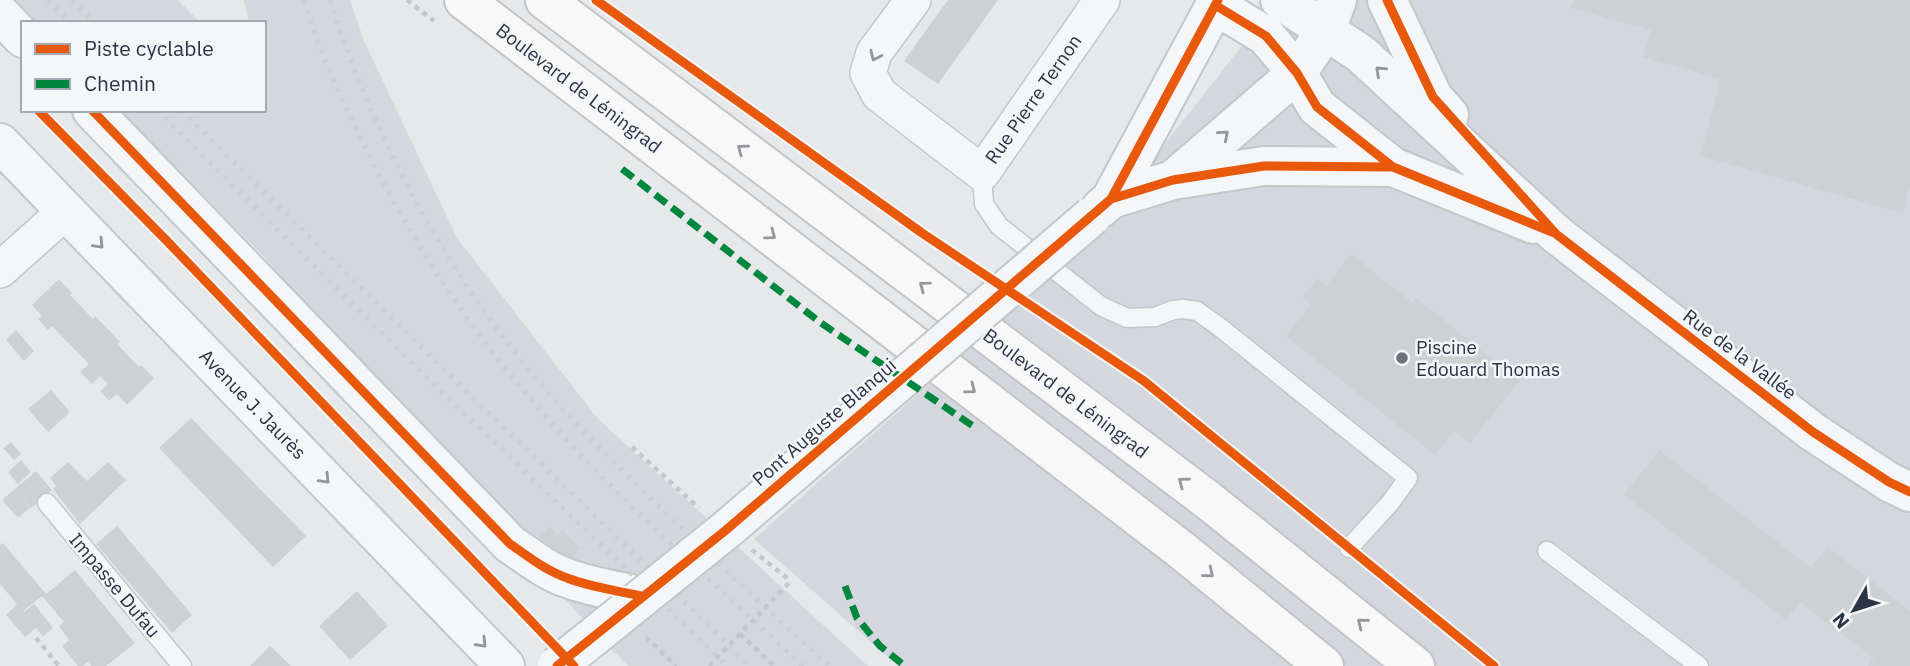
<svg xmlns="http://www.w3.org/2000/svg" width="1910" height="666" font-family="'IBM Plex Sans',sans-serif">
  <rect width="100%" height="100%" fill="#e6e8ea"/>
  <path fill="#d4d7dd" d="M12 0H178L201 23H35Z
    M244 0H350L364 41 457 238 598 419 868 666H628L572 607 269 262 120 110H264V23H249Z
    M1276 0H1910V666H898L754 539 1083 248 1267 14Z"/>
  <path fill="#ced0d3" d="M948 0H998L938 84 904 61Z
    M1574 0H1910V186L1903 213 1700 156 1721 79 1643 57 1651 30 1571 8Z
    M1351 254 1412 303 1416 298 1519 381 1470 443 1454 431 1435 455 1286 336 1311 304 1303 297 1317 279 1326 286Z
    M59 279 72 293 70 295 93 319 95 316 120 342 117 344 139 367 141 365 154 378 127 405 117 394 109 401 100 391 108 384 100 376 92 384 80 372 89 364 52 326 48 330 38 319 42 316 32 305Z
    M16 330 34 351 24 361 6 340Z
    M51 390 70 412 48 432 28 409Z
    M191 418 306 536 273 567 159 448Z
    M11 442 21 454 14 460 3 448Z
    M1659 450 1811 568 1828 547 1910 611V666H1868L1874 658 1800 602 1786 620 1624 495Z
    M21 460 31 472 18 484 8 472Z
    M68 462 87 481 108 462 126 480 80 524 53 489 56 486 50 478Z
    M36 471 52 490 31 508 22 498 30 508 18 518 2 500Z
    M117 526 192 615 172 633 96 544Z
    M549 527 558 535 562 530 581 548 566 563 540 537Z
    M3 543 46 594 75 570 135 643 106 666H91L88 662 83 666H78L62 646 69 640 59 626 64 622 42 596 23 611 24 612 34 604 53 628 43 636 36 628 25 637 6 615 17 604 0 584V545Z
    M357 591 388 626 350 660 319 626Z
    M270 646 291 666H250Z"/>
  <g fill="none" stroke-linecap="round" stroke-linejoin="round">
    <g stroke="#c4c6c8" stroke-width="21">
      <path id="service" d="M982 173 984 204 999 226 1101 306 1127 318 1155 317 1173 310 1183 309 1197 311 1217 325 1408 478 1390 503 1349 548
        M47 503 182 666
        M1547 551 1699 666"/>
    </g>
    <g stroke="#c4c6c8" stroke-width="38">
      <path id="minor" d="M913 0 874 53 868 73 879 94 982 173 1102 0
        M0 270 66 211"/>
    </g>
    <g stroke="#c4c6c8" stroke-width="42">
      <path id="tertiary" d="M1280 0 1361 54 1556 234 1609 275 1813 432 1889 482 1910 492
        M1387 0 1433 97 1449 115
        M1215 5 1266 36 1297 73 1317 107 1393 167
        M0 14 23 38
        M92 110 510 544C528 556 546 571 567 578 591 587 617 591 642 596
        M0 143 505 666
        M1173 180 1264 166 1393 167 1533 224
        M1111 199 1173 180 1297 73 1326 30 1337 0
        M1101 208 1111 199 1218 0"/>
    </g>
    <g stroke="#c2c5c8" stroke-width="42">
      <path id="primary" d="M464 0 1180 549 1324 666
        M545 0 1209 501 1415 666"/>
    </g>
    <path stroke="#c5c6ca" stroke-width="4.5" stroke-dasharray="5 5" stroke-linecap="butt" d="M407 0 434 21
      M632 447 699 508
      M752 550 791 581
      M740 634 774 666
      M646 637 676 666
      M36 638 59 666"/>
    <use href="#service" stroke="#f5f6f7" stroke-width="18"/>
    <use href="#minor" stroke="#f5f6f7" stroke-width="35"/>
    <use href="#tertiary" stroke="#f5f6f7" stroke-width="38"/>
    <use href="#primary" stroke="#f8f8f8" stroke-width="38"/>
    <path stroke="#cecfd2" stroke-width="5" stroke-dasharray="3.5 7" stroke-linecap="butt" d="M48 0 71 23
      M72 0 95 23
      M304 0C312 23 319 47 329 70 385 200 459 322 555 427 632 512 719 588 803 666
      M330 0C372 132 437 255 524 364 553 401 587 435 621 469 688 537 759 602 829 666
      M157 110 415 366 727 666
      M181 110 426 352 750 666"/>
    <g stroke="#c4c6c8" stroke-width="42" stroke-linecap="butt">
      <path id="tertiary-bridge" d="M557 666 726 530 1092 216"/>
    </g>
    <path stroke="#c5c6ca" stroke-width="4.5" stroke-dasharray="5 5" stroke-linecap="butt" d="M709 666 791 581"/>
    <use href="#tertiary-bridge" stroke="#f5f6f7" stroke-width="38"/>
    <path stroke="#00873e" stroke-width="7" stroke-dasharray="14 7" stroke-linecap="butt" d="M622 169 821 323 973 426
      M845 586 857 618 880 646 905 666"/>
    <g stroke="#f4f6f9" stroke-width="13">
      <path id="cycleway" d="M596 0 922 233 1144 381 1494 666
        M1387 0 1433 97 1556 234 1813 432 1889 482 1910 492
        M1215 5 1266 36 1297 73 1317 107 1393 167
        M38 110 166 240 574 666
        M92 110 510 544C528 556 546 571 567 578 591 587 617 591 642 596
        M1111 199 1173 180 1264 166 1393 167 1552 232
        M557 666 726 530 1111 199 1218 0"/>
    </g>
    <use href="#cycleway" stroke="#e8590c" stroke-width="9"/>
  </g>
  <defs><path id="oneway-chevron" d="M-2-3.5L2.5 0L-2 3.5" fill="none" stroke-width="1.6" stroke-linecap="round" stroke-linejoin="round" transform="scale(1.75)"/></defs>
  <g stroke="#90959e">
    <use href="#oneway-chevron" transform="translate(875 56) rotate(115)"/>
    <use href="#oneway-chevron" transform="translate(1380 71) rotate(-137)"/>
    <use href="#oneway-chevron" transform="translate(1224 135) rotate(-41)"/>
    <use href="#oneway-chevron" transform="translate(99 244) rotate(46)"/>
    <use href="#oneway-chevron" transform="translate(325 479) rotate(46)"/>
    <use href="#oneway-chevron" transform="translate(482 643) rotate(46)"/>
  </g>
  <g stroke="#92969e">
    <use href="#oneway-chevron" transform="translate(742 149) rotate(-143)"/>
    <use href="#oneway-chevron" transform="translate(771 235) rotate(37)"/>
    <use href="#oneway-chevron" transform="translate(924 286) rotate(-143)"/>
    <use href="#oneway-chevron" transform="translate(971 389) rotate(37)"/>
    <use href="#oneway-chevron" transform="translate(1183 482) rotate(-143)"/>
    <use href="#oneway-chevron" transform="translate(1209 573) rotate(39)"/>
    <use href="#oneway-chevron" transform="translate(1362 623) rotate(-141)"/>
  </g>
  <circle fill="#6c737f" stroke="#f4f6f9" stroke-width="2.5" cx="1402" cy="358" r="7"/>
  <g text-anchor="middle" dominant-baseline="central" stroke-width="5" stroke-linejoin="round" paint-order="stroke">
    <g font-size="19" fill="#2b3445" stroke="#f4f6f9">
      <text transform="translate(579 88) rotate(37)">Boulevard de Léningrad</text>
      <text transform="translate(1033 99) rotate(-55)">Rue Pierre Ternon</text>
      <text transform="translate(1740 354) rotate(37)">Rue de la Vallée</text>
      <text transform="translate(1066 393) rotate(37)">Boulevard de Léningrad</text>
      <text transform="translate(253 404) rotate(46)">Avenue J. Jaurès</text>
      <text transform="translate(824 422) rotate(-41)">Pont Auguste Blanqui</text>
      <text transform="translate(115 585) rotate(50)">Impasse Dufau</text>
    </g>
    <g font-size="19" fill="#2b3445" stroke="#f4f6f9" text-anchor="start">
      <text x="1416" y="347">Piscine<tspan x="1416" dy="22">Edouard Thomas</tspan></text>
    </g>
  </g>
  <rect x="21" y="21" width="245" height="91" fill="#f4f6f9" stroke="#a4a8b1" stroke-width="2"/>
  <rect x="35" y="44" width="35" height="10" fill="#e8590c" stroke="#a4a8b1" stroke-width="2"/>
  <text x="84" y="56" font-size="21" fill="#2b3445">Piste cyclable</text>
  <rect x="35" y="79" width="35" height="10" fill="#00873e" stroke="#a4a8b1" stroke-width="2"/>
  <text x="84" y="91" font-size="21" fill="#2b3445">Chemin</text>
  <g transform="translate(1854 610) rotate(231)" stroke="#f4f6f9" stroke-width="5" paint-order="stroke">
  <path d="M0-5L12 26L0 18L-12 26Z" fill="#2b3445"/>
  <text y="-10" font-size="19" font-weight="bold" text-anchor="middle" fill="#2b3445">N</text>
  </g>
</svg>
